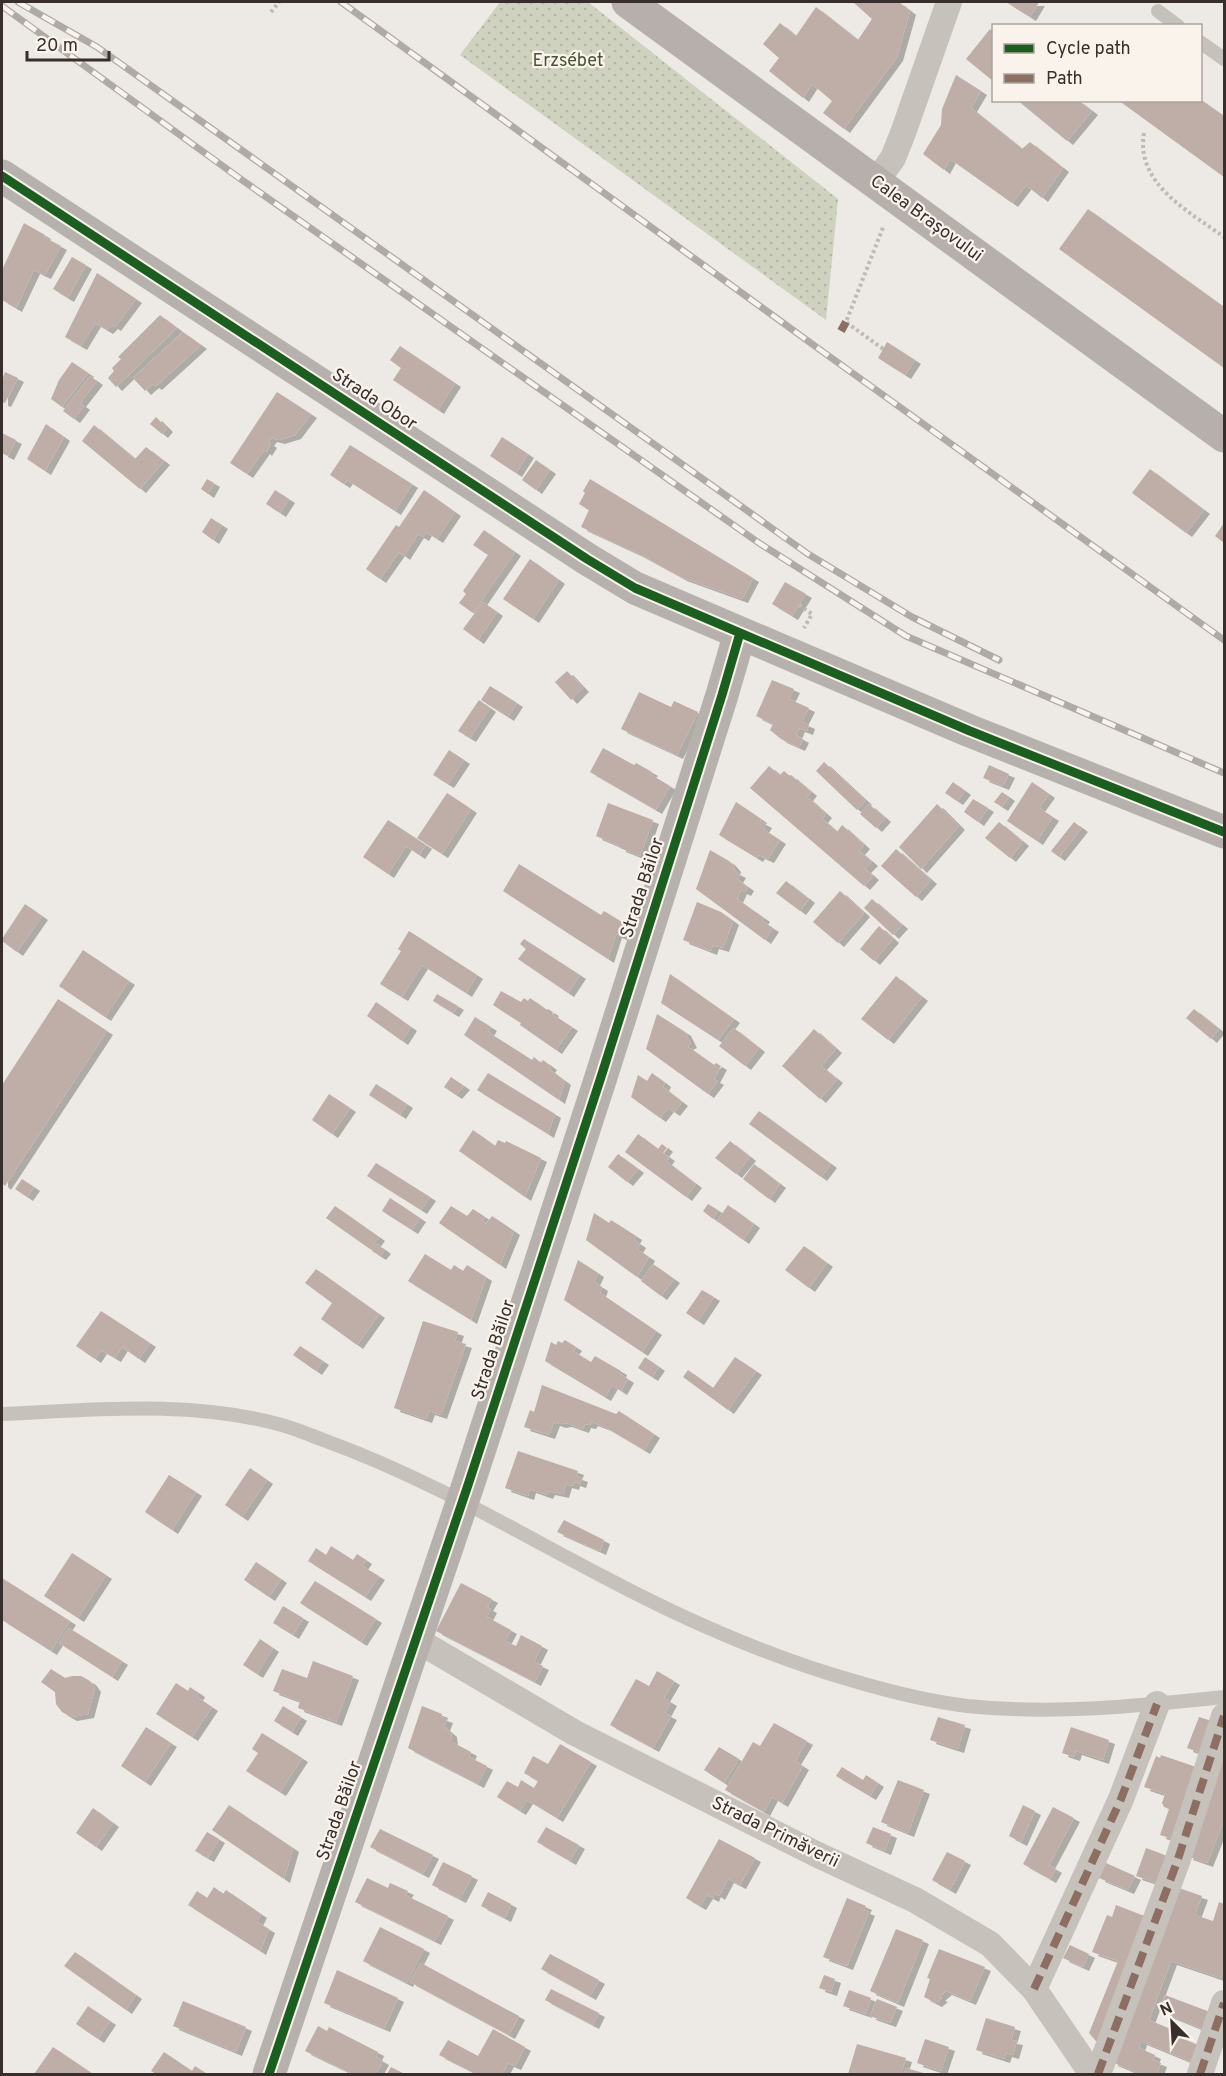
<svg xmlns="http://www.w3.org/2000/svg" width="1226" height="2076" font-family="Overpass,sans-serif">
  <defs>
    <pattern id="grass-dots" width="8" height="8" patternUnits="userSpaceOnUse" patternTransform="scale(1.5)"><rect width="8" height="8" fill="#cfd2bf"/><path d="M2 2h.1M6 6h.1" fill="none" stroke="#b2b5a4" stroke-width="1.8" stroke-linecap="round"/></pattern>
    <filter id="shadow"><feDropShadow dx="6" dy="4" stdDeviation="0" flood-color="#0004"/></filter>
  </defs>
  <rect width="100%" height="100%" fill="#ede9e4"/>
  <path fill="url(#grass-dots)" d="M500 2H588L838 199 826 320 460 55Z"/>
  <path fill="#bfada7" filter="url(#shadow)" d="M853 2H899L910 11 897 57 844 129 823 113 832 101 812 84 803 98 769 71 779 58 763 44 780 23 796 36 816 7 858 40 872 19Z
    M1006 2H1039L1030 17Z
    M990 29 993 32V81L966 59Z
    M956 75 981 91 971 108 1022 149 1030 142 1063 168 1042 198 1026 185 1012 203 950 159 944 170 923 154 941 125 942 109Z
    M1200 99 1224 116V177L1118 100H1200Z
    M1017 100H1078L1092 111 1067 141Z
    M1088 209 1224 307V368L1059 249Z
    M24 223 45 235 44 237 61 246 45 275 34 270 16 308 2 300V270Z
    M72 257 86 265 68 298 53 289Z
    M97 273 136 299 115 327 112 325 107 330 95 323 81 346 65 337Z
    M160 315 177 328 116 387 108 378 114 371 112 368 121 359 118 357Z
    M183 332 201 345 156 386 153 384 145 391 133 378Z
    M887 342 915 360 905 375 878 358Z
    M400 346 455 383 438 410 393 380 401 368 390 360Z
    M72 362 88 373 62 407 51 399 59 380Z
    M5 372 18 378 5 403 2 402V380Z
    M90 376 97 381 80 403 84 406 74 419 63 411Z
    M277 392 311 414 295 435 279 440 271 438 268 442 271 444 266 452 264 450 247 474 230 463Z
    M156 417 167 428 162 434 150 424Z
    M46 424 64 437 45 471 27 459Z
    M94 425 135 459 146 447 164 461 140 489 82 441Z
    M2 433 16 440 8 456 2 453Z
    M502 437 528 454 516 473 490 456Z
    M350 445 412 484 395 511 347 480 344 484 330 475Z
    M536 460 550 470 536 490 522 480Z
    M1150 469 1204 510 1186 533 1132 493Z
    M207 479 214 483 208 494 201 489Z
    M590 479 753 578 742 599 681 577 637 553 581 527 589 510 579 504 585 493 583 491Z
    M275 490 289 499 280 513 266 504Z
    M424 490 455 512 437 539 426 532 423 537 418 534 404 556 399 552 380 579 366 569 396 525 399 527Z
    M211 518 222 525 213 540 202 532Z
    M1224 523V543L1215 536Z
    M484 530 515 552 473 613 459 603 466 594 463 591 488 555 473 545Z
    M530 559 559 580 533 619 503 599Z
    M785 582 806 594 792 616 772 604Z
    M483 602 497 612 478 640 463 629Z
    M567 671 583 688 571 700 555 682Z
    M772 680 794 689 789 699 809 708 802 722 809 725 807 731 799 728 796 735 803 739 799 747 781 739 770 730 773 724 756 716Z
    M490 686 517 703 508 717 481 700Z
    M639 692 671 707 674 701 698 712 677 755 621 729Z
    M479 700 490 708 470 738 458 731Z
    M603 748 634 765 636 763 652 772 650 774 670 786 656 810 590 772Z
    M449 750 464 760 448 784 433 775Z
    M824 762 866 801 857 810 816 771Z
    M989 765 1009 774 1003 786 983 778Z
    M769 766 780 775 784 771 790 776 791 775 811 792 807 797 826 814 822 819 837 832 842 825 864 845 859 851 872 862 865 869 873 876 864 886 750 788Z
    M953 782 965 791 957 801 945 793Z
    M1032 782 1049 794 1039 808 1053 817 1037 841 1007 821Z
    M1002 792 1009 797 1002 807 994 802Z
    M447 793 471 809 442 854 417 838Z
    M973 799 988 808 978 822 964 812Z
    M736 802 761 819 760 821 766 824 763 829 780 840 768 859 759 855 757 858 719 835Z
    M608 803 653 820 640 856 620 848V846L596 836Z
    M869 804 885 818 876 828 860 814Z
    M937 804 959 826 921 869 899 847Z
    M388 820 426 845 419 855 406 846 388 874 363 857Z
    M999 822 1023 842 1010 858 985 838Z
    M1074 822 1082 828 1059 857 1051 851Z
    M896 849 931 880 916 897 881 866Z
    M710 850 729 861 735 868 734 871 740 874 737 879 748 887 745 892 741 890 737 899 764 918 762 921 773 928 765 940 696 889Z
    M519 864 601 915 604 911 625 924 621 936 616 934 608 959 503 891Z
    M786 881 809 899 800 911 776 893Z
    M840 891 864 913 838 943 813 922Z
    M872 899 902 925 893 935 864 908Z
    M697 902 721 912 733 921 723 948 713 945 711 951 683 940Z
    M25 904 42 916 17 952 2 941V939Z
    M879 926 893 939 874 961 860 949Z
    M409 931 477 975 466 993 422 965 402 997 380 984 401 951 398 949Z
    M524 939 580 975 568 993 518 959 526 949 520 944Z
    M83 950 129 981 105 1017 59 986Z
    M670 974 734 1019 718 1040 661 1003Z
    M896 976 922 997 888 1040 861 1019Z
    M501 991 521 1002 524 998 528 1001 530 998 547 1010 548 1009 553 1012 552 1014 572 1027 556 1050 520 1025 521 1023 493 1005Z
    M437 994 458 1006 453 1013 433 1001Z
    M58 999 107 1031 5 1186 2 1183V1085Z
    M376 1002 411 1027 402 1041 367 1016Z
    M1194 1009 1219 1029 1211 1039 1186 1018Z
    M657 1014 685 1032 691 1044 687 1046 714 1065 716 1063 721 1066 714 1079 718 1081 708 1094 646 1049Z
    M475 1017 491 1027 488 1032 532 1060 534 1057 541 1063 543 1060 551 1066 549 1069 565 1081 559 1100 464 1035Z
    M734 1028 759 1048 745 1066 719 1046Z
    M814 1029 836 1049 821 1066 837 1079 820 1099 782 1066Z
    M488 1073 555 1114 548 1134 477 1090Z
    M652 1073 665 1083 663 1087 682 1102 674 1112 668 1108 660 1118 631 1097 638 1075 647 1081Z
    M451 1077 464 1086 456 1095 444 1087Z
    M376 1084 407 1104 400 1115 369 1095Z
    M329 1094 350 1108 332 1134 312 1120Z
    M759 1111 831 1164 821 1177 749 1124Z
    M473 1130 495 1146 498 1140 505 1143 506 1141 541 1158 525 1197 459 1151Z
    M638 1134 658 1149 662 1144 667 1148 663 1153 669 1157 666 1161 696 1184 686 1197 625 1152Z
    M730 1141 750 1157 736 1174 715 1158Z
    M618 1154 638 1169 627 1182 608 1167Z
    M376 1163 430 1197 421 1210 367 1176Z
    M754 1164 780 1184 769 1199 743 1179Z
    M22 1179 34 1187 27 1197 15 1189Z
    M390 1198 420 1218 412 1230 382 1211Z
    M708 1204 718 1210 713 1219 703 1211Z
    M728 1205 754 1224 743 1240 717 1221Z
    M335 1206 379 1237 370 1249 326 1218Z
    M451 1206 467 1216 473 1209 485 1217 482 1221 486 1224 492 1216 514 1231 500 1265 439 1223Z
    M594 1213 609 1223 611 1220 636 1236 634 1240 640 1244 637 1249 649 1257 637 1277 586 1240Z
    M377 1244 385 1250 380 1256 372 1251Z
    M804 1246 827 1263 809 1288 785 1270Z
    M425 1254 451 1270 454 1265 463 1271 467 1265 486 1277 471 1320 408 1281Z
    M578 1260 598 1273 594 1282 602 1287 600 1293 656 1331 642 1352 564 1300Z
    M653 1264 674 1279 661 1296 641 1281Z
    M316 1269 379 1314 357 1345 321 1319 332 1303 305 1283Z
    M702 1290 714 1297 698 1321 686 1313Z
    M101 1311 150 1343 139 1359 122 1347 115 1358 101 1350 95 1359 76 1346Z
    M423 1321 458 1332 455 1341 466 1344 441 1415 429 1411 426 1419 394 1408Z
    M565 1340 576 1347 573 1351 591 1362 595 1356 621 1371 620 1374 628 1379 621 1391 612 1385 605 1397 545 1361 551 1342 556 1345 558 1341 562 1343Z
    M300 1346 323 1361 316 1371 293 1355Z
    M645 1357 659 1367 652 1377 638 1368Z
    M735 1357 756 1371 728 1410 683 1377 688 1370 713 1388Z
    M542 1385 616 1414 619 1411 654 1434 644 1450 605 1427 592 1422 590 1425 585 1424 583 1429 566 1423 560 1424 554 1422 549 1435 524 1427 530 1410 534 1412Z
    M518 1451 578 1471 576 1476 582 1478 580 1484 574 1482 573 1486 566 1484 563 1494 549 1491 547 1495 530 1489 528 1496 505 1488Z
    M250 1468 267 1480 242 1517 225 1505Z
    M169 1475 196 1492 172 1530 145 1512Z
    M564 1520 604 1540 600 1551 557 1532Z
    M331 1546 353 1560 357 1554 366 1560 362 1566 379 1576 365 1597 308 1561 316 1548 326 1555Z
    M72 1553 106 1575 78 1618 44 1596Z
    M256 1562 281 1579 269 1597 244 1580Z
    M2 1578 70 1621 51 1651 2 1620Z
    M315 1581 376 1619 361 1642 300 1603Z
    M461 1583 492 1599 487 1607 491 1609 487 1617 511 1630 505 1641 516 1646 521 1635 542 1646 534 1662 543 1666 535 1682 436 1631Z
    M283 1606 303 1618 293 1635 273 1623Z
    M69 1628 122 1661 112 1677 59 1643Z
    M260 1639 273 1648 257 1674 243 1665Z
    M313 1661 353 1676 336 1722 298 1708 300 1701 273 1691 282 1669 307 1678Z
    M51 1669 65 1678 72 1676H81L90 1681 95 1688 88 1714 71 1717 62 1712 56 1704 55 1692 41 1682Z
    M657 1671 674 1681 664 1698 671 1702 665 1713 671 1716 653 1748 610 1725 636 1679 649 1686Z
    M176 1683 188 1691 190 1687 199 1693 197 1697 212 1707 192 1737 156 1714Z
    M283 1706 301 1717 292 1732 274 1721Z
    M422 1706 442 1714 441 1717 447 1719 444 1727 451 1733 452 1742 471 1752 469 1757 487 1766 478 1784 408 1748Z
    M938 1717 965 1725 958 1749 930 1740Z
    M1199 1717 1218 1723 1207 1755 1187 1748Z
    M774 1723 807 1741 795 1761 803 1766 782 1803 772 1797 764 1812 725 1790 753 1742 760 1746Z
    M146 1727 171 1743 145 1782 121 1766Z
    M1071 1727 1109 1740 1103 1760 1076 1751 1074 1757 1062 1753Z
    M262 1733 302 1758 280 1792 246 1771 258 1753 252 1749Z
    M560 1744 591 1762 557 1818 527 1800 520 1811 497 1797 507 1781 518 1787 521 1780 534 1788 538 1781 524 1773 533 1756 548 1764Z
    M719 1747 739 1759 724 1783 704 1770Z
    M1224 1752V1820L1207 1863 1187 1856Z
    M1161 1755 1202 1769 1176 1840 1160 1835 1169 1809 1164 1807 1162 1803 1165 1794 1144 1787 1156 1756 1160 1758Z
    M842 1767 863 1780 866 1775 878 1783 870 1796 836 1776Z
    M898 1780 924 1790 908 1833 881 1822Z
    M229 1805 293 1848 284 1879 212 1830Z
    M1023 1805 1035 1811 1021 1842 1009 1836Z
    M1053 1807 1074 1818 1049 1865 1056 1869 1050 1879 1023 1864Z
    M93 1808 113 1823 96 1847 76 1833Z
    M546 1827 579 1845 570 1861 537 1842Z
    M873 1827 891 1834 885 1851 866 1843Z
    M380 1829 433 1855 423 1874 370 1847Z
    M207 1832 219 1839 208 1858 195 1851Z
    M719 1839 755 1858 740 1885 728 1879 719 1896 715 1893 713 1898 707 1895 700 1906 686 1898Z
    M1146 1848 1170 1857 1160 1884 1136 1876Z
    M947 1852 965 1861 950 1890 932 1880Z
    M443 1862 472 1876 460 1899 432 1885Z
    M1106 1863 1135 1876 1128 1890 1099 1878Z
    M367 1878 388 1888 390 1883 408 1891 405 1895 448 1916 435 1941 355 1902Z
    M214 1887 223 1894 226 1890 261 1914 257 1922 269 1929 260 1951 188 1905 197 1891 207 1898Z
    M1176 1887 1202 1896 1195 1915 1213 1921 1219 1902 1224 1904V1969L1221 1978 1171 1961 1149 2020 1178 2032 1177 2036 1198 2045 1192 2062 1141 2041 1139 2048 1155 2055 1153 2060 1161 2063 1157 2074H1140L1112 2062Z
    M488 1892 511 1904 505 1918 481 1906Z
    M847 1898 866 1906 864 1910 869 1912 847 1966 823 1957Z
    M1116 1905 1152 1919 1101 2047 1089 2033 1118 1961 1092 1952 1107 1915 1112 1917Z
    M380 1927 424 1949 407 1983 363 1961Z
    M896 1929 923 1940 898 2003 870 1991Z
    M1070 1945 1089 1954 1083 1967 1063 1958Z
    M939 1949 985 1967 970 2001 946 1991 939 1997 942 1998 936 2003 924 1997 930 1979 927 1978Z
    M75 1952 136 1995 126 2010 64 1966Z
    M550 1954 599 1980 590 1996 541 1969Z
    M421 1963 519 2016 509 2035 410 1982Z
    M337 1970 398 1998 384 2028 324 2003Z
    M824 1975 835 1979 831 1992 819 1988Z
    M551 1989 599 2013 593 2025 545 2000Z
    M849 1990 871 1998 866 2014 843 2006Z
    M1165 1995 1210 2012 1203 2029 1159 2011Z
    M877 1999 897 2007 890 2023 870 2016Z
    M183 2001 246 2027 236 2052 173 2026Z
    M88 2006 110 2021 98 2039 76 2024Z
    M986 2018 1015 2027 1011 2040 1017 2041 1013 2055 1006 2053 1004 2059 976 2050Z
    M318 2026 327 2031 329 2027 378 2052 376 2057 383 2061 376 2074H353L305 2051Z
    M493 2029 525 2047 515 2066 508 2063 502 2074H471L473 2072 439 2055 448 2040 478 2056Z
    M925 2039 949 2047 941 2071 917 2063Z
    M857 2044 906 2058 901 2074H848Z
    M53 2047 93 2074H34Z
    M164 2052 192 2071 195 2066 207 2074H156L151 2071Z
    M391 2067 405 2074H387Z
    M906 2068 927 2074H904Z"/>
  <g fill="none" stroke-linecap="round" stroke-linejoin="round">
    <path stroke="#c0b9b5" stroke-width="4" stroke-dasharray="3 3" stroke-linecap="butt" d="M271 12 279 2
      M1144 133C1135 184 1190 212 1224 237
      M883 349 846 322 884 225
      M799 605 812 614 804 628"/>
    <path stroke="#c7c1bc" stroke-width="14" d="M1158 11 1178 26
      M1200 42 1224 59
      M2 1414C93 1410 188 1400 278 1424 294 1428 310 1435 326 1441 425 1477 512 1529 604 1577 685 1620 766 1656 854 1681 891 1692 928 1701 967 1706 1053 1715 1139 1706 1224 1697"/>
    <path stroke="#c7c1bc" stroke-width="26" d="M876 182 893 158 903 133 949 2
      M415 1639 575 1733 818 1855 915 1900 990 1944 1034 1989 1092 2074
      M1034 1989 1121 1799 1157 1704
      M1098 2074 1177 1862 1224 1716
      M1200 2074 1224 2003"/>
    <path stroke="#b7b1ad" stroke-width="33" d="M2 176 587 559 635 588 970 731 1224 832
      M269 2074 468 1485 601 1077 722 695 740 633"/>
    <path stroke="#b6afab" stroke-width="33" d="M628 2 1224 436"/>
    <g stroke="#afaaa6" stroke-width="7">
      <path id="rail" d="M18 2 97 47 808 554 912 617 999 660
        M341 2 819 349 1224 640
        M2 6 242 180 759 543 906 636 1224 773"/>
    </g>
    <use href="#rail" stroke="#f9f3ec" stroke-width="4.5" stroke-dasharray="14" stroke-linecap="butt"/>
    <path stroke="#8d6e63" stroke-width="8" stroke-dasharray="15 8" stroke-linecap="butt" d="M841 331 846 322
      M1034 1989 1121 1799 1157 1704
      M1098 2074 1177 1862 1224 1716
      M1200 2074 1224 2003"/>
    <g stroke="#f9f3ec" stroke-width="13">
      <path id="cycleway" d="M2 176 587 559 635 588 970 731 1224 832
        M269 2074 468 1485 601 1077 722 695 740 633"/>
    </g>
    <use href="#cycleway" stroke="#1b5e20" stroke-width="9"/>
  </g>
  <g text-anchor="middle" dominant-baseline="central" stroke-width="4.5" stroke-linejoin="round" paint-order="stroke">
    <g font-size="18" fill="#485430" stroke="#f9f3ec">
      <text x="568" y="61">Erzsébet</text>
    </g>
    <g font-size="18" fill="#382e2b" stroke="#f9f3ec">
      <text transform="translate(926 219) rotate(36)">Calea Brașovului</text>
      <text transform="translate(374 400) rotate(33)">Strada Obor</text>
      <text transform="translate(643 888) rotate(-72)">Strada Băilor</text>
      <text transform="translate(494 1350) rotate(-72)">Strada Băilor</text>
      <text transform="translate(340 1811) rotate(-71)">Strada Băilor</text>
      <text transform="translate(775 1833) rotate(26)">Strada Primăverii</text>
    </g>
  </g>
  <rect width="1226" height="2076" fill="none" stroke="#382e2b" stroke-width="6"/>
  <rect x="992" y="24" width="210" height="78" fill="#f9f3ec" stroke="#aca49f" stroke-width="1.5"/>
  <rect x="1004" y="44" width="30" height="9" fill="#1b5e20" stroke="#aca49f" stroke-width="1.5"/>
  <text x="1046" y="54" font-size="18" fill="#382e2b">Cycle path</text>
  <rect x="1004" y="74" width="30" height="9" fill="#8d6e63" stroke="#aca49f" stroke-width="1.5"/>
  <text x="1046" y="84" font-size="18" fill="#382e2b">Path</text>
  <g transform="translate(1172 2022) rotate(336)" stroke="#f9f3ec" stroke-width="4.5" paint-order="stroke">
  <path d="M0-4.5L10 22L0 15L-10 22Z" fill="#382e2b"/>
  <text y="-9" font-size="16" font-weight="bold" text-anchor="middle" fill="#382e2b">N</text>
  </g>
  <path d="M27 51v9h82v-9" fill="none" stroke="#382e2b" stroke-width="3"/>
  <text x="36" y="51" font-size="18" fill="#382e2b" stroke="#f9f3ec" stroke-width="4.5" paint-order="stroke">20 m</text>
</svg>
